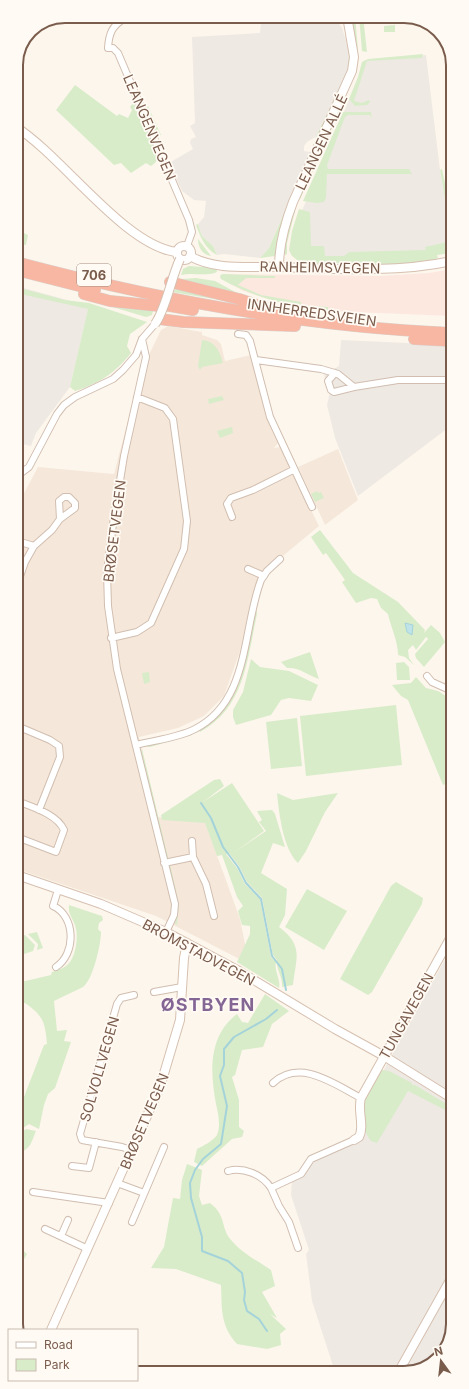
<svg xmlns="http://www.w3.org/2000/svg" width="469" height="1389" font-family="Inter,sans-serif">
  <rect width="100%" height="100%" fill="#fdf6ec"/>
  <path fill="#f5e8da" d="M168 326 202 332V335L217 340 221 344 225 361 251 355 266 413 271 429 278 443 274 448 280 447 319 526 260 575 239 654 224 696 204 716 178 728 139 737 158 817 205 822 240 919 249 964 156 916 17 869V498L21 499 38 467 114 474 141 371 161 330Z
    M338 449 358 500 325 525 298 467Z"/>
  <path fill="#fde8e0" d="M452 269V316L328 311 294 307 243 291 220 278 222 274 379 276 429 273Z"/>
  <path fill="#efe9e4" d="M336 20 342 28 347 43 349 56 347 72 317 136 307 142 304 146V151L310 152 269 248 260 258 224 254 217 255 213 246 202 236 198 224 204 217 206 201 194 200 182 191 169 163 193 149 190 143 191 139 196 137 190 126 195 123 192 37 260 33 261 22Z
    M426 55 440 170 452 240V251L302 259 301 213 363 67V61Z
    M16 286 89 306 70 387 36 433 31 446 17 443Z
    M341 340 452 345V425L358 496 335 438 327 405 330 392 324 375 339 366Z
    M453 945V1324L443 1354 416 1371 335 1372 312 1301 306 1254 309 1250 291 1195 292 1181 308 1163 366 1130 362 1109Z"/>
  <path fill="#d8ecc9" d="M351 16H355L358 50 356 48Z
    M359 16H363L367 52 362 51Z
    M395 25V32H384V26Z
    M347 40H349L350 60 348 72 318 137 315 139 347 72 349 56Z
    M423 54 422 58 367 61 354 101 362 103 369 100 370 102 367 105 355 106 349 99 358 77 362 62 368 59Z
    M75 85 117 116 119 114 128 118 132 110 130 107 134 102C140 114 159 143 158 156 158 161 155 163 151 166L146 163 131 173 121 163 114 165 56 110Z
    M148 106 161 135 157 137 144 108Z
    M343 112H371L372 118 370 115H348L345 117 327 165 328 169H409L412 174H327L326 198 324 202 317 203 303 201Z
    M338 115 300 199V197L336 116Z
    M310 153 277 252 275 256 260 258 269 248Z
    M442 169 452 217V240L440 170Z
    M299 209 310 212 311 246H324L325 256H344L349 252 426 250 425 247 452 241V253L437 255 438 258 426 262 396 264 301 263 292 256 289 250 292 231Z
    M295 211 287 243V254L285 255 284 246 292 214Z
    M198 224 202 236 213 246 217 255C205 249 200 236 196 225Z
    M16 229 28 235 26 245 16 243Z
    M198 239 211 256C203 255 198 248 198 239Z
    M189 266 216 268 217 272C205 277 193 272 181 275L183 269Z
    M222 274 275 276V278H246L238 285 261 295 301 302V305L328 307V311C289 306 255 298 221 279L220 276Z
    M196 278 215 281 241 295 182 279Z
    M16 287 65 300 89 303 147 322 130 334 127 346 131 353C115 373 100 383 75 391L70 387 88 309 16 293Z
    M178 288 238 303 172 292Z
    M76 296 153 311 152 315 146 317Z
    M202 340C215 341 220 351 223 363L202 367 200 370 198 366Z
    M222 396 224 400 209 404 208 399Z
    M232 427 233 433 220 438 217 431Z
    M317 491 318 493 321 492 324 498 315 502 311 494Z
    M320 530 353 573 398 602 425 630 424 633 431 625 440 633 445 642 424 667 416 658 415 654 428 639 426 637 416 650 413 645 408 650 409 658 414 665 405 657 398 655C398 641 391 628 388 614L381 608 377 599 371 598 356 603 342 582 345 580 326 553 323 555 311 537Z
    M256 607 257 614C247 660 245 707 200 732L199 730C244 702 245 654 256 607Z
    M310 652 319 679C307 675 300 667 287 668L281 662Z
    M251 659 260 667 289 671 318 685 311 701 289 698 281 700 271 715 236 725 233 717V710L243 692Z
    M404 662 409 667 410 680H397L396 663Z
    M149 672 150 682 144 684 142 673Z
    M416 677 426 688 438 691 449 698 452 729V781L443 785 408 700 401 696 392 685 411 683Z
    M396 705 402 765 306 776 300 716Z
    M297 718 302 766 271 769 266 722Z
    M191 733 192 735 150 747 144 746Z
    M142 749 169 861 166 858 140 754Z
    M220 779 224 786 203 802 232 783 264 831 236 851 266 831 259 822 262 820 257 811 272 810 275 814 285 847 273 843 261 873 287 889 285 915 279 927C304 946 296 957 293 985L282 987C283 977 276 970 277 960L273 955 262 898 247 882 239 866 229 853 226 854 237 868 245 884 260 899 271 957 276 962C274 972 281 979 279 988L237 962 250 934V926L242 925 238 911 243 906 237 897 222 855 217 856 205 823 162 820 161 815 214 780Z
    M277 793 293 800 338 793 325 812 306 851 298 863C283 849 279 813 277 793Z
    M170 864 179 904 177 925 175 924 177 915 169 869Z
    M396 882 423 898 422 904 372 992 368 995 340 979 391 886Z
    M307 889 347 911 324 950 285 927Z
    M69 905 102 916 103 920 99 923 98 929 101 932C101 944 93 980 83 987 74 992 63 996 54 1001L57 1031 67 1030 64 1041 71 1042 55 1088 48 1094 44 1105 39 1129 29 1124 17 1132V1115L44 1045 47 1044C45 1021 43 1016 25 1003H17V983L51 975 52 972C56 970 62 969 66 966 76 959 79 936 75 925 72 917 68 914 69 905Z
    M37 932 43 948 37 950 38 944 28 934Z
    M25 935 35 945 33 951 21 955V946L17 937Z
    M265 994 289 1011 272 1024 263 1047 242 1050 235 1075 232 1077 239 1100V1127L244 1131 242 1137 232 1139 202 1166 194 1162 197 1149C203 1146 213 1141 217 1135 221 1126 218 1113 216 1104 210 1072 208 1036 237 1014L242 1022 248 1023Z
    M382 1070 389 1071 412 1083V1085H415L453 1108V1114L408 1091 377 1143 371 1141C354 1119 364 1088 382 1070Z
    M26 1129 36 1131C29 1148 32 1145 17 1156V1136Z
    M187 1164 202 1170 199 1196 202 1205 210 1203C227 1216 220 1227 231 1240 242 1253 256 1260 271 1270L275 1286 262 1292 277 1318 270 1314 286 1329 280 1334 281 1345 267 1349 237 1344C220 1325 222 1309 221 1285L176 1269 151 1268 164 1247 173 1198 180 1199 182 1180Z
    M17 1228 20 1236V1248L27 1254 18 1269Z"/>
  <path fill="#bfe3e8" stroke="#a5d3da" d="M405 623 413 625 412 635 407 632Z"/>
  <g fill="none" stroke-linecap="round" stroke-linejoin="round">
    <path stroke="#a5d3da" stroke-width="2" d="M201 803 211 818 223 847 238 867 246 883 261 899 272 956 282 969 286 990
      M267 1331 259 1319 247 1311 244 1300 245 1292 242 1273 228 1261 202 1251V1237L191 1198 190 1183 195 1170 203 1159 221 1144 227 1106 220 1076 224 1065V1049L234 1037 266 1019 277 1010"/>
    <g stroke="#d1beb0" stroke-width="8">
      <path id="street" d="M125 18C112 26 109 33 108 48H113L118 53 189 220 192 232 187 246
        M238 334 246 335 250 341 270 417 312 507
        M142 339 146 357 124 456 113 524 107 572 108 606 117 669 175 904 174 915 166 932
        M256 360 321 369 338 374 354 387 398 380H452
        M335 373 328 381 331 390 334 392 354 387
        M17 476 29 467 57 414 64 405 75 397 113 379 123 370 136 355 142 339 155 324
        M232 517 227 504 231 498 253 490 293 470
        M17 541 34 546
        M248 569 264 576
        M17 585 25 562 34 546 52 530 60 519 75 508V503L69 497H64L59 501 60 519
        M111 638 137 632 151 623 184 549 187 521 173 419 165 408 137 397
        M427 676 432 682 452 691
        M17 726 50 740 59 746 60 757 39 810
        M136 745C155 740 178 738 195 729 250 701 242 630 261 580L267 571 280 559
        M17 801C32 807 57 814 64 830L56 852 17 837
        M192 841 193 857
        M164 863 193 857 206 884 214 916
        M56 967C76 954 76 916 53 906L58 890
        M154 992 182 987
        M273 1083C300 1058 334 1084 361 1098
        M131 1150 122 1147 82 1140 80 1134 117 1004 121 998 134 995
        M72 1166 89 1168 96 1142
        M228 1171C243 1167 262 1174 271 1188L301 1174 311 1159 354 1140
        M117 1183 144 1193
        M271 1188 279 1206 289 1222 298 1248
        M33 1192 109 1203
        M132 1222 164 1147
        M45 1229 88 1249
        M61 1236 68 1220
        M18 1286 19 1283"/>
    </g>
    <g stroke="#d6c0b0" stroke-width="10">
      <path id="secondary" d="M16 127C63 157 124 245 176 252
        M177 253a7 7 0 1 1 14 0a7 7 0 1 1-14 0Z
        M190 256C215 271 252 266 281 267 337 269 396 273 452 261
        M279 267C279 245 285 223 293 202L352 71 354 57 347 16
        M17 875 101 904 166 932 239 971 335 1029 384 1056 453 1099
        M354 1140 359 1137C365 1126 357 1110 361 1098L452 935
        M51 1330 160 1087 180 1020 184 958 187 943
        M399 1371 453 1275"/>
    </g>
    <g stroke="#dad1cd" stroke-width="12">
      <path id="highway" d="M16 262C159 300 304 327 452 333
        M16 270 95 290
        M170 282 239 299 275 311
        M84 294 110 301 159 306
        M153 303 193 310
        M159 319 183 322 295 326
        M414 339 452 341"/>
    </g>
    <use href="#street" stroke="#fff" stroke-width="6"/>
    <use href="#secondary" stroke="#fff" stroke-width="8"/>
    <use href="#highway" stroke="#f7b7a3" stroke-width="11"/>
    <g stroke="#d6c0b0" stroke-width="10" stroke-linecap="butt">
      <path id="secondary-bridge" d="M155 324C166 309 171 278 180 259"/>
    </g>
    <use href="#secondary-bridge" stroke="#fff" stroke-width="8"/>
  </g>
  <g text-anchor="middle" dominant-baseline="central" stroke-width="3.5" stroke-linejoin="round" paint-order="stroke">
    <rect fill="#fffaf3" stroke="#a28b7f" stroke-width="1" x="77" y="264" width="34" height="22" rx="3"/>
    <g font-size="13" font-weight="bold" fill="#7a5c4d">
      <text x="94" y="275">706</text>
    </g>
    <g font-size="14" fill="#7a5c4d" stroke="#fffaf3">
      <text transform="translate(150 127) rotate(67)">LEANGENVEGEN</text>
      <text transform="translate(321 142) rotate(-65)">LEANGEN ALLÉ</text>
      <text transform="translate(320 267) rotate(1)">RANHEIMSVEGEN</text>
      <text transform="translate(312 312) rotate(8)">INNHERREDSVEIEN</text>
      <text transform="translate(114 531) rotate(-83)">BRØSETVEGEN</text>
      <text transform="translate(199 952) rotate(28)">BROMSTADVEGEN</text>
      <text transform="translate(406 1016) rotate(-61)">TUNGAVEGEN</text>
      <text transform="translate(99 1069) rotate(-74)">SOLVOLLVEGEN</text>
      <text transform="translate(144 1121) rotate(-67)">BRØSETVEGEN</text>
    </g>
    <g font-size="18" font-weight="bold" letter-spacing="1" fill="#846695" stroke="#fffaf3">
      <text x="208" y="1004">ØSTBYEN</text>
    </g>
  </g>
  <path d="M0 0H469V1389H0ZM65 23H404A42 42 0 0 1 446 65V1324A42 42 0 0 1 404 1366H65A42 42 0 0 1 23 1324V65A42 42 0 0 1 65 23Z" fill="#fffaf3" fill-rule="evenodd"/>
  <path fill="none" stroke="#7a5c4d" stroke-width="2" d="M65 23H404A42 42 0 0 1 446 65V1324A42 42 0 0 1 404 1366H65A42 42 0 0 1 23 1324V65A42 42 0 0 1 65 23Z"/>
  <rect x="8" y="1329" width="130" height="52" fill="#fffaf3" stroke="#cabbb1"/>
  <rect x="16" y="1342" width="20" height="6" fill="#ffffff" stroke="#cabbb1"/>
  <text x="44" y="1349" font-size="12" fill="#7a5c4d">Road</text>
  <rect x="16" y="1359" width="20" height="12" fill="#d8ecc9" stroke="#cabbb1"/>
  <text x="44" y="1369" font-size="12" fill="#7a5c4d">Park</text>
  <g transform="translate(441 1361) rotate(345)" stroke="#fffaf3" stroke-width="3" paint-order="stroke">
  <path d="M0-3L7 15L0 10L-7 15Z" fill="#7a5c4d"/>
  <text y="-6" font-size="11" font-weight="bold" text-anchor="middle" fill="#7a5c4d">N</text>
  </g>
</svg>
